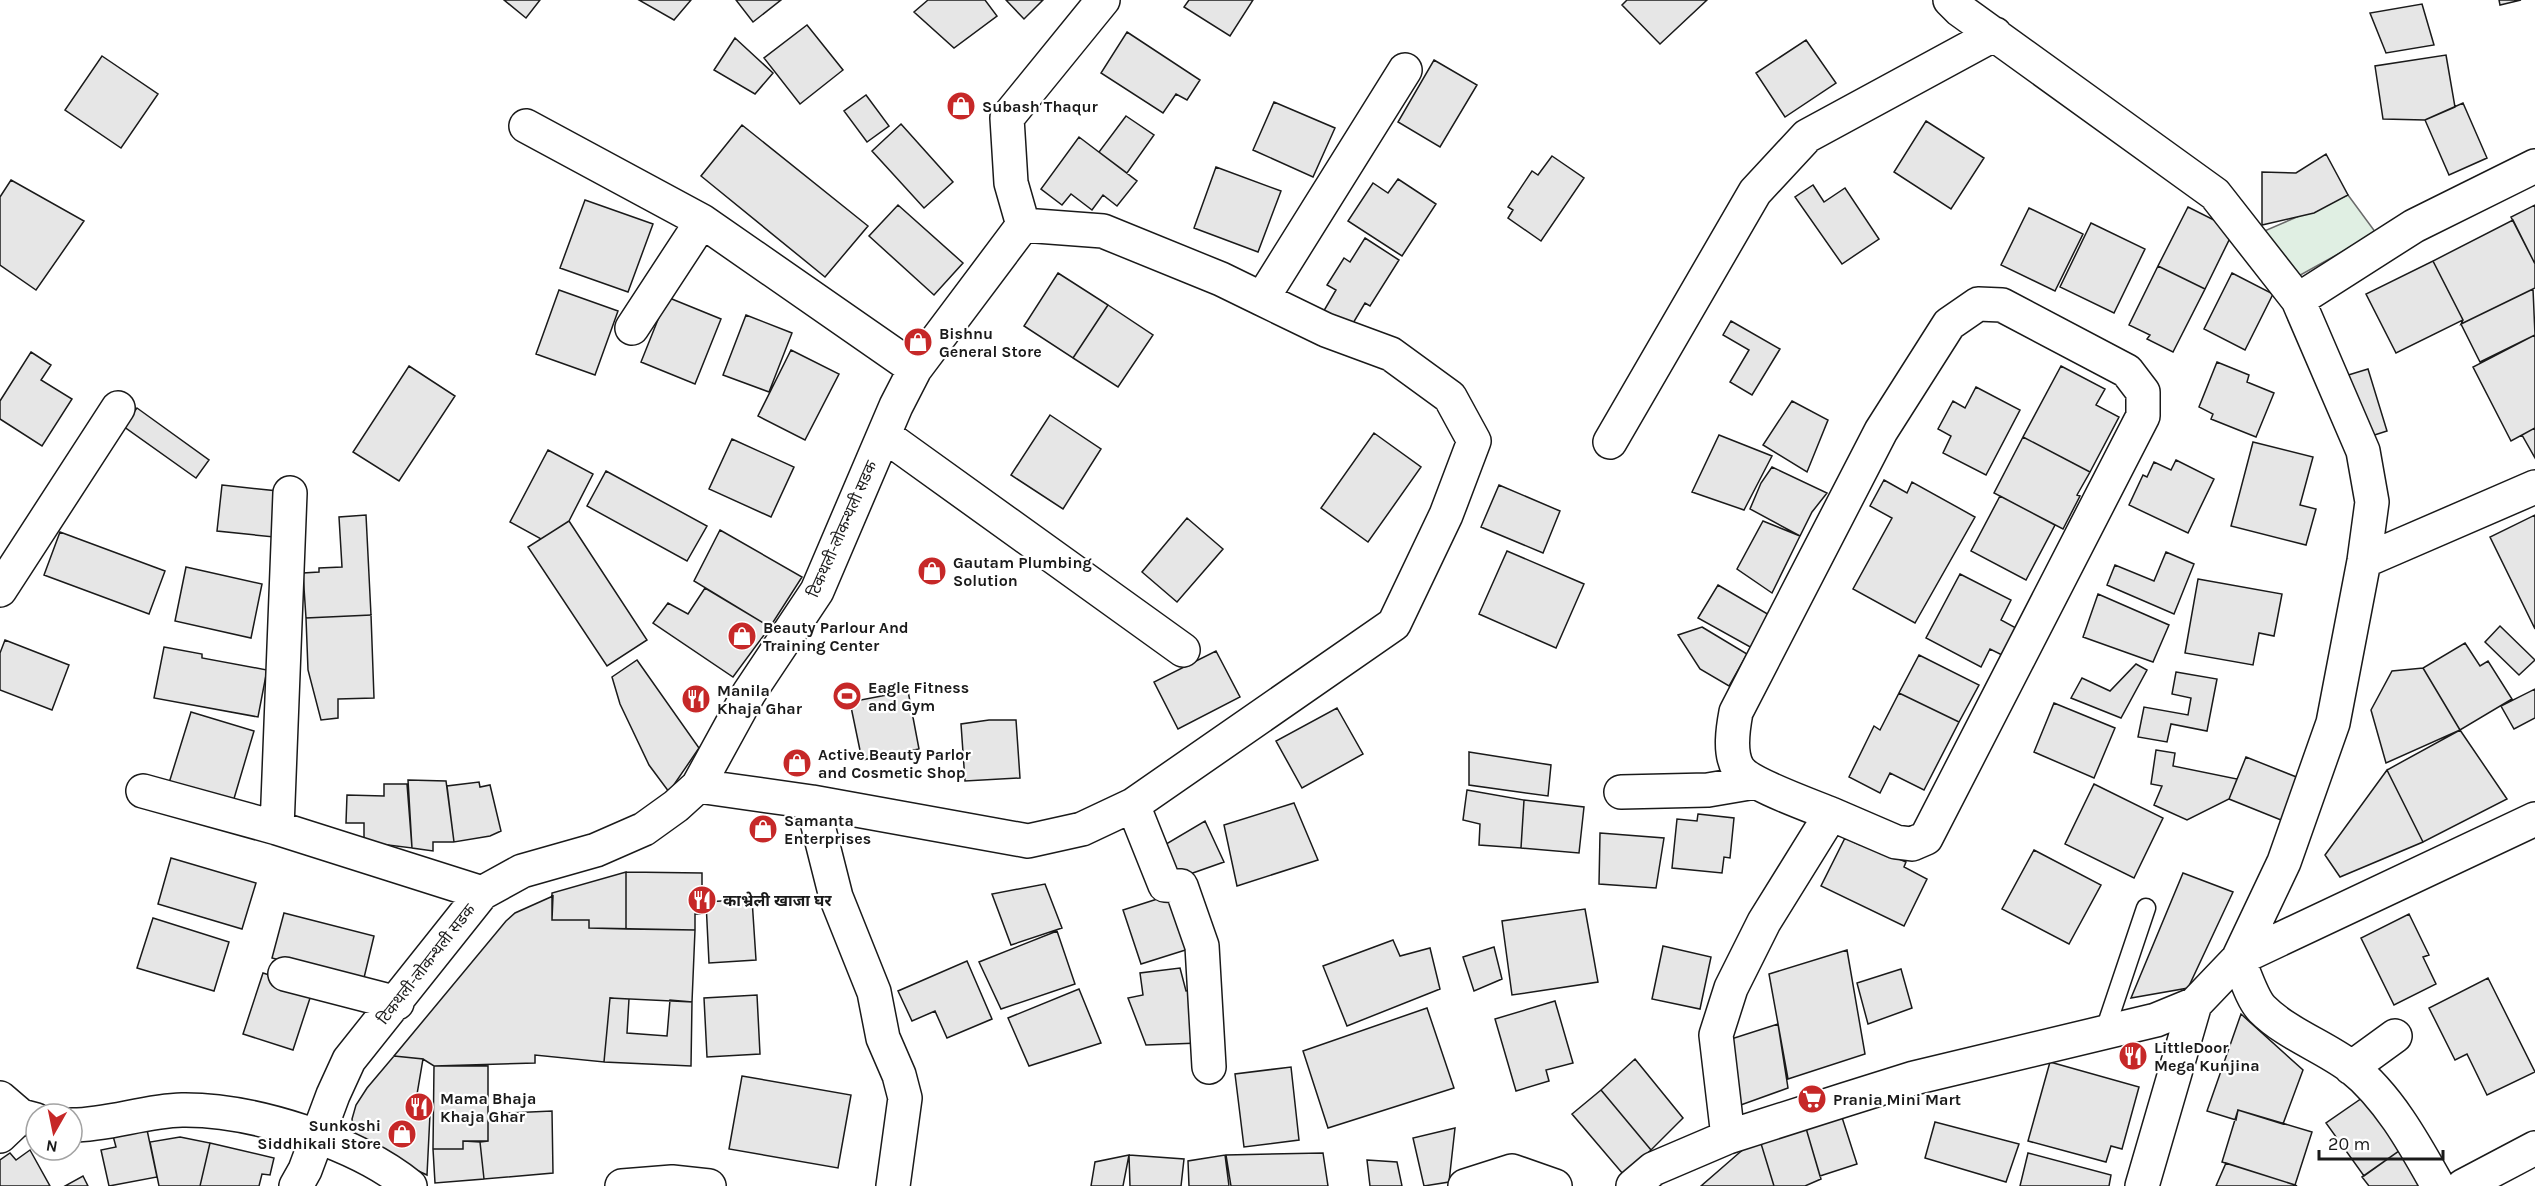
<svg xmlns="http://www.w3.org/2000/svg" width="2535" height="1186" font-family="Karla,'Noto Sans Devanagari',sans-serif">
  <rect width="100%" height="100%" fill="#fff"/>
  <path fill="#e0efe3" stroke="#6a6a6a" stroke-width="1.5" d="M2348 195 2376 233 2295 278 2262 232Z"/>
  <path fill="#e6e6e6" stroke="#1a1a1a" stroke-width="1.5" d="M504 0H540L526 18Z
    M639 0H691L674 20Z
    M736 0H781L753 22Z
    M928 0H985L997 16 954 48 914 12Z
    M1006 0H1043L1024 19Z
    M1189 0H1253L1230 36 1184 7Z
    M1627 0H1707L1660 44 1622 5Z
    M2499 0H2521L2500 5Z
    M2422 4 2434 45 2386 53 2370 13Z
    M807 25 843 70 800 104 764 58Z
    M1127 32 1200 80 1187 100 1176 94 1163 113 1101 73Z
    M735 38 773 73 755 94 714 70Z
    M1806 40 1836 83 1785 117 1756 73Z
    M2446 55 2455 107 2425 120 2383 119 2375 66Z
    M102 56 158 94 121 148 65 110Z
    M1434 60 1477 85 1440 147 1398 122Z
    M866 95 889 126 867 142 844 111Z
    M1274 102 1335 128 1313 177 1253 150Z
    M2463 103 2487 158 2449 175 2425 120Z
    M1126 116 1154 135 1127 173 1099 152Z
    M1926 121 1984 158 1951 209 1894 172Z
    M901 124 953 182 924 208 872 151Z
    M742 125 868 226 825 277 701 176Z
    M1079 137 1137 181 1117 206 1103 195 1092 210 1071 194 1062 205 1041 189Z
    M2326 154 2348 195 2314 213 2262 225V172L2296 173Z
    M1552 156 1584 178 1541 241 1508 218 1513 210 1508 207 1532 171 1538 175Z
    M1216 167 1281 191 1258 252 1194 228Z
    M1398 179 1436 204 1402 256 1348 221 1373 183 1388 193Z
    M11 180 84 221 36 290 0 265V197Z
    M1813 185 1824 202 1845 188 1879 239 1842 264 1795 197Z
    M585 200 653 224 628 292 560 268Z
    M898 205 963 263 934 295 869 236Z
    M2535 205V264L2511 217Z
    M2188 207 2234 230 2205 289 2158 266Z
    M2029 208 2083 234 2055 291 2001 265Z
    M2513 220 2535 264V288L2461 324 2463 320 2433 261Z
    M2091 223 2145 249 2114 313 2060 287Z
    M1365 238 1399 260 1370 306 1365 303 1349 330 1322 314 1336 290 1327 285 1344 258 1350 262Z
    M2433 261 2463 320 2396 353 2366 294Z
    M2158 266 2205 289 2173 352 2147 339 2150 335 2129 325Z
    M1058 273 1108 305 1073 358 1024 326Z
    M2232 273 2273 294 2245 350 2204 329Z
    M2533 289 2535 335 2480 362 2461 324Z
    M559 290 618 311 595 375 536 354Z
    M667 297 721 319 695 384 641 362Z
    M1108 305 1153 335 1118 387 1073 358Z
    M746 315 792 333 769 392 723 375Z
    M1731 321 1780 349 1752 395 1730 382 1749 350 1723 335Z
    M2535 335V428L2511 441 2473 367Z
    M791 350 839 374 805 440 758 416Z
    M31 352 51 365 41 380 72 399 42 446 0 419V401Z
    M2217 362 2249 375 2247 382 2274 393 2256 437 2211 419 2213 414 2199 407Z
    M409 366 455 396 399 481 353 452Z
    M2061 366 2105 389 2096 405 2119 417 2090 472 2023 437Z
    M2368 369 2387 431 2365 438 2345 376Z
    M1976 387 2020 410 1986 475 1943 453 1951 436 1938 429 1953 401 1965 408Z
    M1792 401 1828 420 1807 472 1763 445Z
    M137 408 209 460 196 478 123 426Z
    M1050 415 1101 449 1063 509 1011 475Z
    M2535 428V458L2522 435Z
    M1374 433 1421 467 1368 542 1321 508Z
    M1719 435 1772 456 1744 510 1692 492Z
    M2023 437 2090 472 2077 495 2080 496 2063 529 1994 493Z
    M732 439 794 467 771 517 709 489Z
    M2253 442 2313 457 2300 505 2316 509 2306 545 2231 526Z
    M548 450 593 474 569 521 541 539 510 522Z
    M2176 460 2214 479 2188 533 2129 505 2143 475 2147 477 2154 462 2171 470Z
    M1772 467 1827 493 1812 512 1800 536 1750 509 1761 483Z
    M606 471 707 526 687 561 587 506Z
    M1884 480 1907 493 1912 482 1975 517 1915 623 1853 589 1892 518 1870 506Z
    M222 485 278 491 274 537 217 531Z
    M1499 485 1560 511 1543 553 1481 527Z
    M2000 496 2055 525 2026 580 1971 551Z
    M366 515 371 615 306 618 303 573 319 572V568L342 567 339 517Z
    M2535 515V629L2490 537Z
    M1187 518 1223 549 1177 602 1142 572Z
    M569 521 647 640 607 666 528 547Z
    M1763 521 1800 536 1772 593 1737 569Z
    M720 530 802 577 770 627 694 581Z
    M60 532 165 571 149 614 44 575Z
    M1507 551 1584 584 1556 648 1479 614Z
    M2166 552 2194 564 2174 614 2107 585 2115 565 2154 581Z
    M186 567 262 584 251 638 175 621Z
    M1960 574 2011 600 2001 620 2016 628 2002 655 1990 649 1981 667 1926 638Z
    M2198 579 2282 594 2274 636 2259 633 2253 665 2185 653Z
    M1718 585 1771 616 1752 648 1698 618Z
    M705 588 770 627 733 677 653 623 668 603 688 614Z
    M2098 594 2169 625 2153 662 2083 637Z
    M371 615 374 698 338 699V718L321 720 308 670 306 618Z
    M2500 626 2535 660 2519 675 2485 642Z
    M1702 627 1747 654 1729 686 1700 669 1678 635Z
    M5 640 69 665 52 710 0 690V653Z
    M2465 643 2480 666 2488 661 2512 699 2460 730 2423 668Z
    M164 647 202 654V658L267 670 258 717 154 698Z
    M1216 651 1240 697 1178 729 1154 682Z
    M1919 655 1979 685 1959 722 1899 693Z
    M637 660 699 748 669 792 649 765 620 704 612 677Z
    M2136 664 2147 670 2121 718 2071 698 2082 678 2110 691Z
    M2423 668 2460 730 2386 763 2371 710 2392 671Z
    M2176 672 2217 679 2207 731 2171 724 2167 742 2138 737 2144 707 2188 715 2191 698 2172 694Z
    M2535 689V718L2514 729 2501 706Z
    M908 691 919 749 862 760 850 702Z
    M1899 693 1959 722 1924 790 1890 773 1880 793 1849 777 1874 726 1880 730Z
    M2054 703 2115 728 2094 778 2034 752Z
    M1337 708 1363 754 1302 788 1276 741Z
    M191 712 254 731 233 802 169 783Z
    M989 720H1016L1020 778 965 781 961 724Z
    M2460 730 2507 799 2423 842 2387 770Z
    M2156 750 2175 753 2173 766 2237 779 2229 799 2187 820 2154 805 2162 786 2151 784Z
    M1469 752 1551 765 1548 796 1469 785Z
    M2246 757 2304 780 2286 822 2229 799Z
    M2387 770 2423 842 2340 877 2325 855Z
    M408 780 446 781 454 842H433V851L412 848Z
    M479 782 480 787 490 785 501 831 490 836 454 842 447 786Z
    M384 784H407L412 848 364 842V823H346L347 795 384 796Z
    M2094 784 2163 818 2134 878 2065 844Z
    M1467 790 1524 800 1521 848 1479 845 1480 824 1463 820Z
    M1524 800 1584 807 1579 853 1521 848Z
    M1294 803 1318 860 1237 886 1224 825Z
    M1698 814 1734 818 1730 858 1724 857 1722 873 1672 868 1677 819 1697 821Z
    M1205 821 1224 862 1170 881 1156 850Z
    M1600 833 1664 838 1656 888 1599 884Z
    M1865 835 1892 856 1906 862 1904 867 1927 879 1904 926 1821 886 1845 838 1860 845Z
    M2034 850 2101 885 2069 944 2002 909Z
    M171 858 256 883 242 929 158 904Z
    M626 872V929L589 928V920H552V893Z
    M626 872 702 873V914H695V930L626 929Z
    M2183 873 2233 892 2188 988 2131 998Z
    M1045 884 1062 928 1011 945 992 894Z
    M1176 893 1195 947 1141 964 1123 910Z
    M553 896 552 920H589V928L695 930 692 1002 610 998 604 1062 535 1055V1063L434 1066 423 1059 394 1056 506 921 515 913Z
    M752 899 756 960 709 963 706 902Z
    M1585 909 1598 982 1512 995 1502 921Z
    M284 913 374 936 363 982 272 958Z
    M2409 914 2429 955 2423 957 2436 984 2394 1005 2361 938Z
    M153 918 229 942 214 991 137 968Z
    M1057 931 1075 984 1001 1009 979 962Z
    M1393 940 1400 956 1430 948 1440 989 1347 1026 1323 966Z
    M1663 946 1711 957 1700 1009 1652 999Z
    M1494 947 1502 979 1474 991 1463 957Z
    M1847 950 1865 1054 1788 1079 1769 974Z
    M967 961 992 1019 947 1038 935 1011 912 1021 898 991Z
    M1180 968 1186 991 1193 990 1199 1043 1146 1045 1128 998 1143 995 1140 973Z
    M1901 969 1912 1008 1868 1024 1857 983Z
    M263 973 313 989 293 1050 243 1034Z
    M2488 978 2535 1072 2487 1095 2467 1054 2455 1060 2429 1008Z
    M1079 989 1101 1043 1029 1066 1008 1018Z
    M757 995 760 1054 707 1057 704 998Z
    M610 998 629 999 627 1033 667 1036 670 1000 692 1002 691 1066 604 1062Z
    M1555 1001 1573 1063 1546 1070 1549 1081 1516 1091 1495 1019Z
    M1427 1008 1454 1088 1328 1128 1303 1051Z
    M2241 1014 2303 1070 2283 1124 2238 1110 2236 1120 2207 1111Z
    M1778 1024 1788 1088 1738 1106 1728 1040Z
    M394 1056 423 1059 414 1112 430 1114 427 1175 388 1157 358 1139 354 1130 352 1119 356 1105 367 1088Z
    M1635 1059 1683 1118 1651 1150 1601 1090Z
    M2050 1062 2139 1087 2122 1149 2111 1146 2106 1162 2028 1141Z
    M434 1066H488V1141H463V1149H433Z
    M1291 1067 1299 1140 1244 1147 1235 1074Z
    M742 1076 851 1095 838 1168 729 1149Z
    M1601 1090 1651 1150 1623 1174 1572 1114Z
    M2365 1096 2403 1148 2364 1176 2326 1123Z
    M1839 1108 1857 1164 1820 1176 1803 1118Z
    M2238 1110 2312 1132 2295 1185 2222 1162Z
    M552 1111 553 1173 484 1179 480 1142 488 1141V1114Z
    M1803 1118 1821 1179 1805 1186H1774L1759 1137Z
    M1935 1122 2019 1144 2006 1182 1925 1158Z
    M146 1125 157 1177 109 1186 101 1150 116 1147 112 1132Z
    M1455 1128 1449 1182 1424 1186 1413 1138Z
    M180 1137 210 1143 200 1186H159L150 1142Z
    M1759 1137 1774 1186H1701L1739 1153Z
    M463 1141 480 1142 484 1179 435 1183 433 1149H463Z
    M210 1143 274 1158 270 1175 262 1174 259 1186H200Z
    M2403 1148 2422 1186H2369L2362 1177Z
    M30 1150 50 1186H0V1160L10 1153 16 1160Z
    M1323 1153 1328 1186H1231L1226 1155Z
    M2028 1153 2111 1175 2109 1186H2020Z
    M1129 1155 1184 1159 1181 1186H1130Z
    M1129 1155 1123 1186H1091L1095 1162Z
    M1225 1155 1229 1186H1189L1188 1161Z
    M1367 1160 1397 1162 1402 1186H1370Z
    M2226 1163 2295 1185 2297 1186H2216Z
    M83 1176 88 1186H65Z"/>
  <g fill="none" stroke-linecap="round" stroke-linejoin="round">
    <g stroke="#1a1a1a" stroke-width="21">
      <path id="service" d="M2104 1033 2146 908"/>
    </g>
    <g stroke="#1a1a1a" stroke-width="36">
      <path id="minor" d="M1950 0 1960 10 2215 194 2298 300 2363 451 2372 502 2364 561 2333 723 2284 862 2238 959C2244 972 2252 999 2262 1009 2287 1034 2323 1046 2351 1067 2389 1097 2415 1145 2438 1186
        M526 126 702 221 915 369
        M1023 225 1103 231 1221 279 1262 299 1405 70
        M2298 300 2414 226 2535 166
        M632 328 702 221
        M884 435 1183 650
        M1610 442 1755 192 1807 136 1995 34
        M290 493 277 828 482 893
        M2364 561 2535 487
        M0 590 118 408
        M698 786 812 802 836 897 874 992 883 1038 899 1075 905 1098 893 1186
        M143 791 277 828
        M1621 792 1708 790 1755 782
        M812 802 1028 841 1082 829 1133 805 1165 885 1181 886 1202 946 1209 1067
        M1133 805 1394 624 1446 515 1474 441 1450 397 1391 354 1326 330 1262 299
        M285 974 397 1003
        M2351 1068 2395 1036
        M0 1098 21 1116
        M72 1125C109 1125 144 1111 182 1110 251 1109 356 1142 410 1186
        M0 1136 21 1116 36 1120
        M1728 1137 1716 1035 1731 988 1764 922 1831 814 1896 842 1912 844 1926 838 2143 416V392L2127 371 2002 305 1978 304 1949 324 1881 431 1736 712C1733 728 1729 753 1738 768 1748 784 1812 806 1831 814
        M296 1186 305 1170 333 1095 349 1060 482 893 522 871 596 850 644 829 676 806 698 786 749 693 817 591 896 406 915 369 1023 225 1011 183 1007 118 1103 0
        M622 1186 672 1182 709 1186
        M1465 1186 1512 1171 1555 1186
        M1633 1186 1653 1169 1728 1137 1844 1100 1914 1078 2156 1020 2195 1004 2238 959 2535 819
        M2142 1186 2195 1004
        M2463 1186 2535 1148"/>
    </g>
    <use href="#service" stroke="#fff" stroke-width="18"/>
    <use href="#minor" stroke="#fff" stroke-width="33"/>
  </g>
  <defs>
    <g id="shop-disc" transform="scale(1.5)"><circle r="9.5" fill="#c62828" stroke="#fff"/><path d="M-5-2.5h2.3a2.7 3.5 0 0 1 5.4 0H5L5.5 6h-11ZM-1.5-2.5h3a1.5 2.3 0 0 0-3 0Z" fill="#fff"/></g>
    <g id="stadium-disc" transform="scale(1.5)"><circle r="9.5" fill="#c62828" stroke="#fff"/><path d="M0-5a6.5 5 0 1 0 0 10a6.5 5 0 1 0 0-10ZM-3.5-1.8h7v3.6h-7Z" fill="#fff"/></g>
    <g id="restaurant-disc" transform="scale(1.5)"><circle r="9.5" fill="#c62828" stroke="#fff"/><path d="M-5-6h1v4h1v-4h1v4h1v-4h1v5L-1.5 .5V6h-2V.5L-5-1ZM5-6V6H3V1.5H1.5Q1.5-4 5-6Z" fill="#fff"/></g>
    <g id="supermarket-disc" transform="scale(1.5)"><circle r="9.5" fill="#c62828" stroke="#fff"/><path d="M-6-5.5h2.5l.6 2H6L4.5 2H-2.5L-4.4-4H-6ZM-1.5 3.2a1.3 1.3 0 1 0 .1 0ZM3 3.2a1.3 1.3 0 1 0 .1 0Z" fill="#fff"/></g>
  </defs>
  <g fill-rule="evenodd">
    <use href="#shop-disc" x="961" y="106"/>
    <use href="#shop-disc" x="918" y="342"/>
    <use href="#shop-disc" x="932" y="571"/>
    <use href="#shop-disc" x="742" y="636"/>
    <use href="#stadium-disc" x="847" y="696"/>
    <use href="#restaurant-disc" x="696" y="699"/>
    <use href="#shop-disc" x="797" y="763"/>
    <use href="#shop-disc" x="763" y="829"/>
    <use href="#restaurant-disc" x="702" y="900"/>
    <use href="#restaurant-disc" x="2133" y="1056"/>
    <use href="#supermarket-disc" x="1812" y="1099"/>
    <use href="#restaurant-disc" x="419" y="1107"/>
    <use href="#shop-disc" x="402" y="1134"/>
  </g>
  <g text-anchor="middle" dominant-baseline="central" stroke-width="4.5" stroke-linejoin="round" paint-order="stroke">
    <g font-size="16" font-weight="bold" fill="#1a1a1a" stroke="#fff" text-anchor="start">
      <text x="982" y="106">Subash Thaqur</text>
      <text x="939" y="333">Bishnu<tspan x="939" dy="18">General Store</tspan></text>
      <text x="953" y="562">Gautam Plumbing<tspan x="953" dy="18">Solution</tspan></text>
      <text x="763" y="627">Beauty Parlour And<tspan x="763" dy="18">Training Center</tspan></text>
      <text x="868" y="687">Eagle Fitness<tspan x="868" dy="18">and Gym</tspan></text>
      <text x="717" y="690">Manila<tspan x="717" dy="18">Khaja Ghar</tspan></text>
      <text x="818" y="754">Active Beauty Parlor<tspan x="818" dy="18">and Cosmetic Shop</tspan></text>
      <text x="784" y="820">Samanta<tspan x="784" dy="18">Enterprises</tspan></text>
      <text x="723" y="900">काभ्रेली खाजा घर</text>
      <text x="2154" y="1047">LittleDoor<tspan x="2154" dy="18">Mega Kunjina</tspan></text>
      <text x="440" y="1098">Mama Bhaja<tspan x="440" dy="18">Khaja Ghar</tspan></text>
      <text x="1833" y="1099">Prania Mini Mart</text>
      <text x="381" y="1125" text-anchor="end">Sunkoshi<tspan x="381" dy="18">Siddhikali Store</tspan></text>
    </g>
    <g font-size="16" fill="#1a1a1a" stroke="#fff">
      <text transform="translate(842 529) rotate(-66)">टिकथली-लोकन्थली सडक</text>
      <text transform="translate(426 964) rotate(-52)">टिकथली-लोकन्थली सडक</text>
    </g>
  </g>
  <g transform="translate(54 1132) rotate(189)"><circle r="28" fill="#ffffff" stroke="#a3a3a3" stroke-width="1.5"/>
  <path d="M0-4.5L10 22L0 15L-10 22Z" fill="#c62828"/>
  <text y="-9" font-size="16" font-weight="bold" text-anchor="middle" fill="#1a1a1a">N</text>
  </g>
  <path d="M2319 1150v9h124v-9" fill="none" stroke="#1a1a1a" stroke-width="3"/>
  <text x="2328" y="1150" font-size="18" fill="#1a1a1a" stroke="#ffffff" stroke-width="4.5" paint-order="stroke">20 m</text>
</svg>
